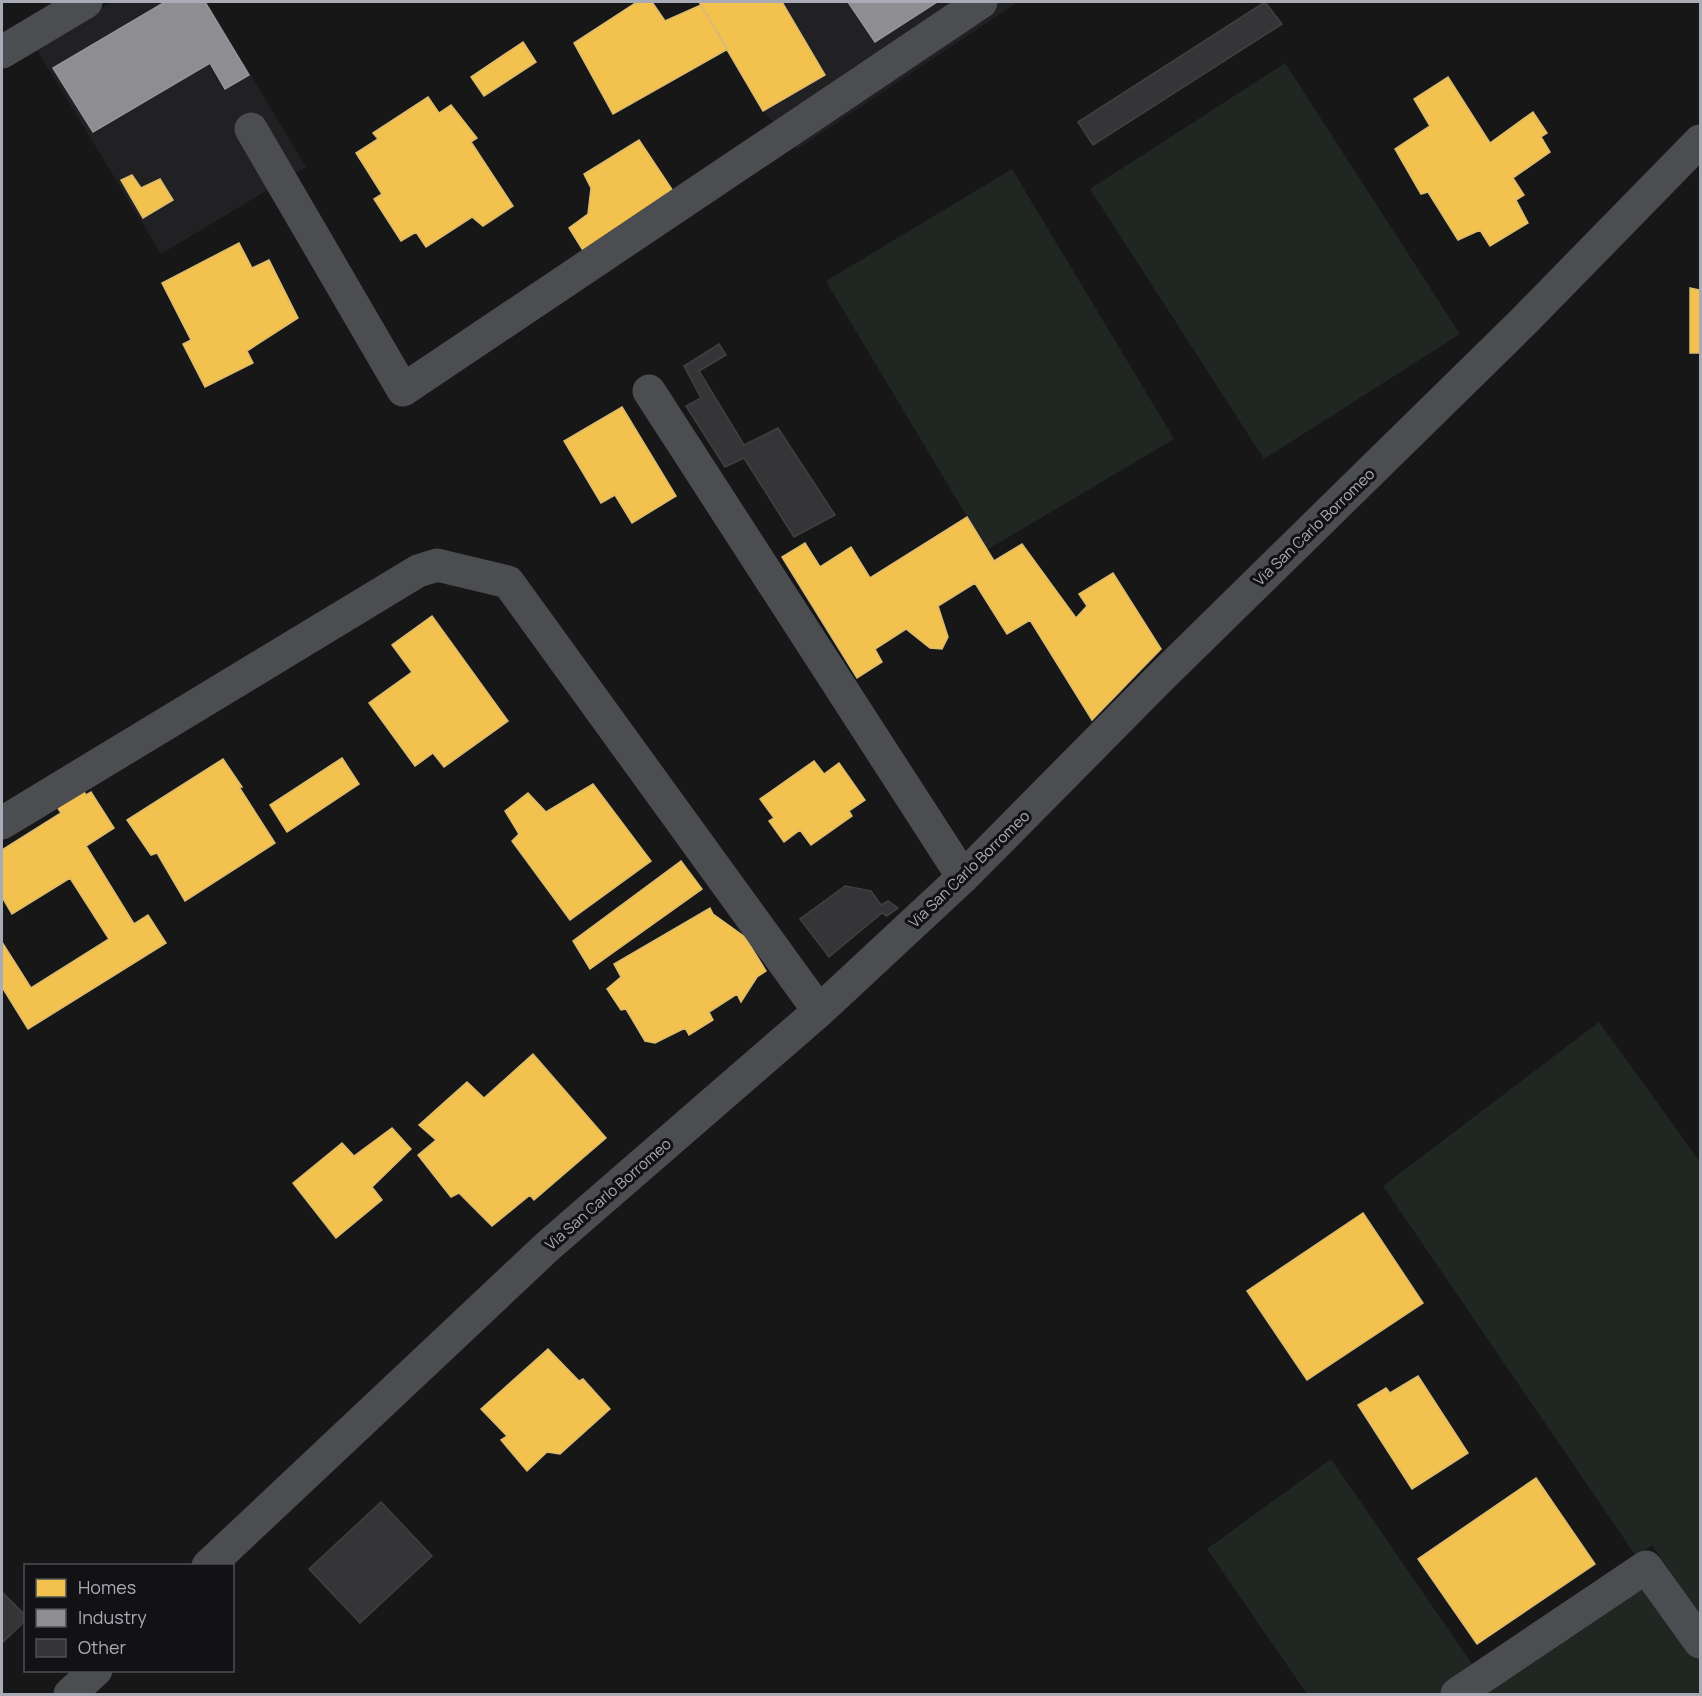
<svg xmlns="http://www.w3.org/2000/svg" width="1702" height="1696" font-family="Manrope,sans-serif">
  <rect width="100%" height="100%" fill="#171717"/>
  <path fill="#212123" d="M112 2H207L306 167 161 254 34 45Z
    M698 2H1018L797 149 763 111Z"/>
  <path fill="#202621" d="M1285 63 1460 334 1264 459 1090 189Z
    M1012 169 1174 439 987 550 826 281Z
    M1599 1022 1700 1162V1617L1652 1545 1636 1556 1383 1186Z
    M1331 1459 1490 1690 1644 1583 1700 1642V1694H1307L1207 1549Z"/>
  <path fill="#f2c14e" stroke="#dcbb6e" stroke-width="1.5" d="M637 2H652L665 21 701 5 728 49 613 114 574 43Z
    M699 2H782L825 75 763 111Z
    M523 42 536 62 484 96 471 77Z
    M1448 77 1490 143 1533 112 1547 133 1541 137 1550 152 1513 178 1524 195 1516 200 1528 223 1490 246 1480 230 1458 240 1428 192 1421 194 1395 149 1430 126 1414 99Z
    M428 97 439 113 451 105 477 138 471 142 513 206 483 226 472 217 426 247 416 232 401 241 374 199 382 194 356 153 378 139 373 133Z
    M639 140 677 197 584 252 569 228 588 214 591 188 584 174Z
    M132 175 141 188 160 179 173 200 143 218 121 180Z
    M239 243 252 268 269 260 298 318 247 351 253 363 205 387 183 344 191 340 162 283Z
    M1690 288 1700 290V353H1690Z
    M622 407 676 496 632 523 615 495 601 503 564 441Z
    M967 517 994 561 1022 544 1076 618 1087 606 1079 594 1113 573 1161 649 1092 720 1030 620 1007 634 975 583 938 606 948 637 942 649 930 648 906 629 875 649 882 662 857 678 782 557 805 543 820 567 851 547 870 578Z
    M432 616 508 721 444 767 433 753 415 766 369 703 412 672 392 645Z
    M342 758 359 784 287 832 270 805Z
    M223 759 242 787H239L275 843 185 901 157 853 151 855 127 820Z
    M814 761 824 774 839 763 865 800 849 811 852 816 811 845 800 830 784 842 769 821 774 818 760 799Z
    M593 784 651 861 570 920 512 841 519 834 505 811 528 793 546 812Z
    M82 788 86 795 91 792 114 828 86 846 134 924 148 915 166 943 28 1029 2 987V942L31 988 109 939 70 878 12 914 2 897V850L61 813 56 805Z
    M681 861 702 889 590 969 573 941Z
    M710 908 713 914 745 937 766 971 757 977 741 1002 737 994 709 1012 713 1020 689 1035 685 1028 655 1043 645 1041 626 1009 621 1010 607 989 621 977 614 964Z
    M533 1054 606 1138 534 1200 530 1195 492 1226 459 1193 451 1197 418 1155 436 1140 419 1125 467 1082 484 1098Z
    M392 1128 411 1149 372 1187 382 1200 336 1238 293 1183 342 1143 354 1156Z
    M1363 1213 1423 1303 1307 1380 1247 1291Z
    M548 1349 579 1381 583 1379 610 1409 560 1454 547 1452 527 1471 501 1440 507 1436 481 1409Z
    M1418 1376 1468 1453 1412 1489 1358 1405 1386 1388 1390 1393Z
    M1536 1478 1595 1564 1477 1644 1418 1559Z"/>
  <path fill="#8d8d92" stroke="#95969d" stroke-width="1.5" d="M165 2H205L249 75 225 89 210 63 93 132 53 68Z
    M848 2H937L875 42Z"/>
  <path fill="#353537" stroke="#404043" stroke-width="1.5" d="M1265 2 1282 24 1093 145 1078 122Z
    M719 344 726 355 699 371 744 445 778 428 835 515 794 537 744 458 725 467 686 406 701 398 684 366Z
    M845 886 871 891 881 905 888 901 898 908 887 916 882 913 829 957 800 919Z
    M381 1502 432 1556 360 1623 309 1569Z
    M2 1592 26 1616V1620L2 1643Z"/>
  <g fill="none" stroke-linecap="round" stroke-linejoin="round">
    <path stroke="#4c4d50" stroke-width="33" d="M2 52 86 2
      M251 129 403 390 981 2
      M649 391 963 877
      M2 823 418 571 437 565 508 582 819 1011
      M208 1566 548 1246 819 1011 963 877 1159 679 1524 321 1700 141
      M70 1694 96 1670
      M1457 1694 1646 1567 1700 1642"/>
  </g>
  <g text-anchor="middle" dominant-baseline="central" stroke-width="6" stroke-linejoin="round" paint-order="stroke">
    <g font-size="15" fill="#a9acb7" stroke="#121113">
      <text transform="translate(1314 527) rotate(-44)">Via San Carlo Borromeo</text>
      <text transform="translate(969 869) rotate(-44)">Via San Carlo Borromeo</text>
      <text transform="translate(608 1194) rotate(-41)">Via San Carlo Borromeo</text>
    </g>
  </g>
  <rect width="1702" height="1696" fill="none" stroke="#a9acb7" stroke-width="6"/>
  <rect x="24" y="1564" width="210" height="108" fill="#121113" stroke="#4e4f55" stroke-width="1.5"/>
  <rect x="36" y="1579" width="30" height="18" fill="#f2c14e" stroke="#4e4f55" stroke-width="1.5"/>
  <text x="78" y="1594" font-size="18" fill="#a9acb7">Homes</text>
  <rect x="36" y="1609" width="30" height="18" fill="#8d8d92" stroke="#4e4f55" stroke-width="1.5"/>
  <text x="78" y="1624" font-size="18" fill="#a9acb7">Industry</text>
  <rect x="36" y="1639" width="30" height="18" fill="#353537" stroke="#4e4f55" stroke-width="1.5"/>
  <text x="78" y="1654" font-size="18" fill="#a9acb7">Other</text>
</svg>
